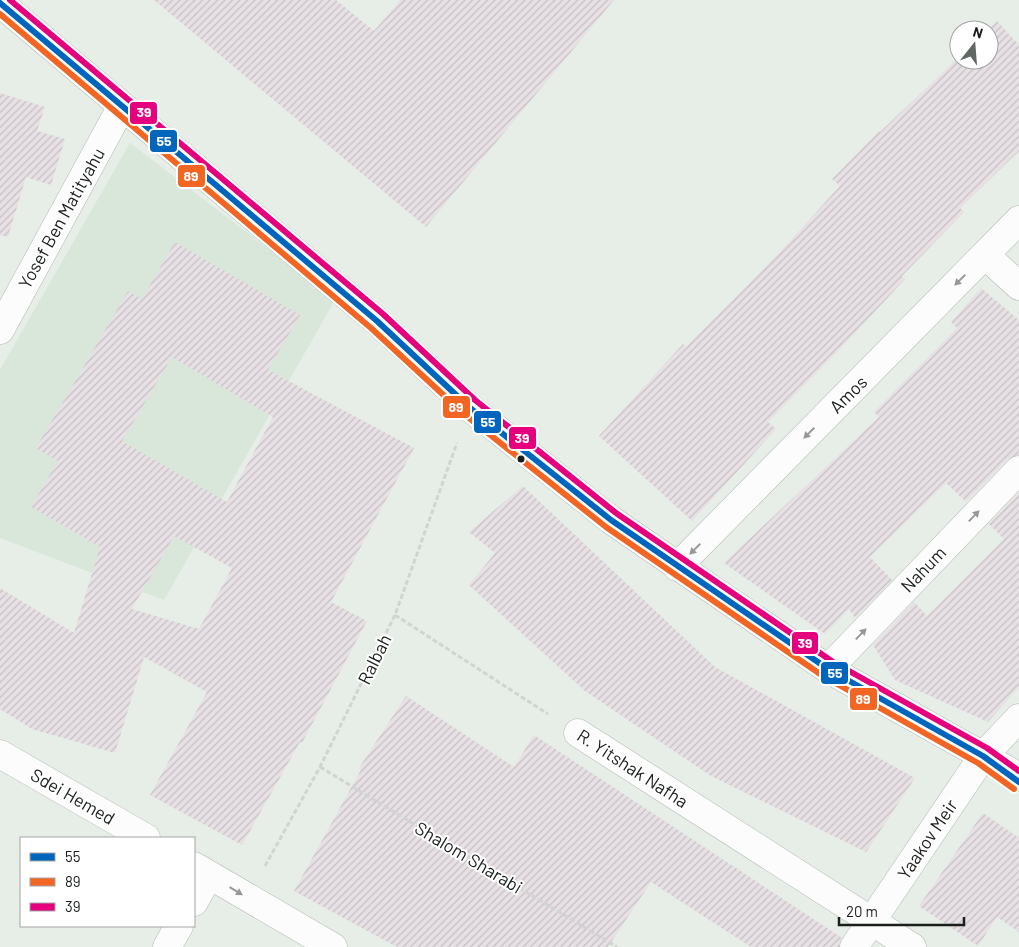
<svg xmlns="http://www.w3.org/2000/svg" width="1019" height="947" font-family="Barlow,sans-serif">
  <defs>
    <pattern id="building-hatch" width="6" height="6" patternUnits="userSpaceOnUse" patternTransform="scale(1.25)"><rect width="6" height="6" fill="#e7e0e5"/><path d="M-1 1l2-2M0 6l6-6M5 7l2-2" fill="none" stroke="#c6c0c4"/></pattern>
  </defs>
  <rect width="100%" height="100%" fill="#e6eee7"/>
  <path fill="#d8e7da" d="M130 143 335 300 164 600 0 538V370Z"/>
  <path fill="url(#building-hatch)" fill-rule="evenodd" d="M154 0H336L374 31 400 0H614L426 227Z
    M997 21 1019 45V151L960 208 964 212 902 276 905 279 841 348 768 422 776 429 692 521 599 436 683 344 686 347 779 253 840 186 832 179 879 131 880 132 959 57V60H989V30H987Z
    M0 93 45 107 37 131 65 139 51 185 26 177 8 237 0 235Z
    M175 242 300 315 268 370 414 448 331 602 367 621 302 743 300 742 242 845 150 795 207 692 144 657 115 753 32 729 0 709V588L74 633 100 547 31 507 58 461 36 448 128 291 142 299ZM172 357 273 417 227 502 122 441ZM174 536 232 568 199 629 132 609Z
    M981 288 1019 320V455L1008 459 966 502 946 483 870 557 892 580 855 618 849 609 825 634 724 563 879 417 874 412 957 328 951 322Z
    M523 486 715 667 915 778 866 852 711 776 585 691 469 585 495 553 469 532Z
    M1019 493V687L988 722 895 680 873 645 914 602 927 616 1004 539 989 524Z
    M406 696 514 767 534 735 842 938 839 947H751L651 882 608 947H397L294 891 361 770 359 768Z
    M983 813 1019 838V932L997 917 978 946 919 906Z"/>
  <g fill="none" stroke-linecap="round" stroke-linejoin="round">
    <g stroke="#b3b9b4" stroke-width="29">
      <path id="minor" d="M985 255 1019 286
        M828 669 1019 470
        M578 733 912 947
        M0 754 146 838
        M983 756 1019 777
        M194 866 333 947
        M194 902 209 875
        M167 947 179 926"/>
    </g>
    <g stroke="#b3b9b4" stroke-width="29">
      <path id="tertiary" d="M0 3 377 321 469 407 611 520 828 669 983 756
        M0 330 122 106
        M677 567 1019 220
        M854 947 983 756 1019 718"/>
    </g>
    <path stroke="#d1d4d1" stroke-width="3" stroke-dasharray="5 2.5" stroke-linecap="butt" d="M395 615 548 714
      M320 767 617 947
      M265 866 320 767 395 615 457 443"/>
    <use href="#minor" stroke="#fbfcfb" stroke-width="28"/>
    <use href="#tertiary" stroke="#fbfcfb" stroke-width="28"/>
    <g stroke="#fff" stroke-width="10">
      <path id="bus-1" d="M0 3 377 321 469 407 611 520 828 669 983 756 1019 782"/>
    </g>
    <g stroke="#fff" stroke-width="10">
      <path id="bus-2" d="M0 14 371 328 464 414 606 527 823 676 978 763 1014 789"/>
    </g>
    <g stroke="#fff" stroke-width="10">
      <path id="bus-3" d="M10 0 383 314 475 400 616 513 833 662 987 748 1019 771"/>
    </g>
    <use href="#bus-1" stroke="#0065bd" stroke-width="6"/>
    <use href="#bus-2" stroke="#f26522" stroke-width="6"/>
    <use href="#bus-3" stroke="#e5007d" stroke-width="6"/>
  </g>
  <defs><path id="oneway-solid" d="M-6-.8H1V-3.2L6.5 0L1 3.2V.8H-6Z" transform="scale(1.25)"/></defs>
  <g fill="#969996">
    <use href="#oneway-solid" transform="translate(960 280) rotate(135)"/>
    <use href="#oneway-solid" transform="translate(809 433) rotate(135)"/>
    <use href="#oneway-solid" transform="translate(974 516) rotate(-46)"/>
    <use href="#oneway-solid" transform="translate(695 549) rotate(135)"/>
    <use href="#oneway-solid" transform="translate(861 634) rotate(-46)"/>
    <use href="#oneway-solid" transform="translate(236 891) rotate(31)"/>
  </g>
  <circle fill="#1a1f1b" stroke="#fff" stroke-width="2" cx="521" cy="459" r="4.5"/>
  <g text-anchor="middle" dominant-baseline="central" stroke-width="4" stroke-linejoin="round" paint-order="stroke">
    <g font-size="18" fill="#1a1f1b" stroke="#fff">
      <text transform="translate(61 218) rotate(-61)">Yosef Ben Matityahu</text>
      <text transform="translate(848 394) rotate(-45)">Amos</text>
      <text transform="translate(923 569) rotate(-46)">Nahum</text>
      <text transform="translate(374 659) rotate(-64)">Ralbah</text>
      <text transform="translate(633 768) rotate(33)">R. Yitshak Nafha</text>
      <text transform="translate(73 796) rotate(30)">Sdei Hemed</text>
      <text transform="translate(927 839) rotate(-56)">Yaakov Meir</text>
      <text transform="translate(469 857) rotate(31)">Shalom Sharabi</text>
    </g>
  </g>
  <g stroke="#fff" stroke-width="2">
    <rect x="129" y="101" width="29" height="24" rx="5" fill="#e5007d"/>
    <rect x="149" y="129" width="29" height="24" rx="5" fill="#0065bd"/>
    <rect x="177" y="164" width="29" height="24" rx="5" fill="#f26522"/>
    <rect x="442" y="395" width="29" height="24" rx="5" fill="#f26522"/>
    <rect x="473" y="410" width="29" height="24" rx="5" fill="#0065bd"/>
    <rect x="508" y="426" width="29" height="24" rx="5" fill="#e5007d"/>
    <rect x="791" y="631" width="28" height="24" rx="5" fill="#e5007d"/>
    <rect x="820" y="661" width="29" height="24" rx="5" fill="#0065bd"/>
    <rect x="849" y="687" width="29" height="24" rx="5" fill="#f26522"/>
  </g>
  <g font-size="14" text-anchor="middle" font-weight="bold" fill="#fff">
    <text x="144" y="117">39</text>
    <text x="164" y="146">55</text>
    <text x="191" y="181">89</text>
    <text x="456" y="412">89</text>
    <text x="488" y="427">55</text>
    <text x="522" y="443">39</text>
    <text x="805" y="648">39</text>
    <text x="835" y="678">55</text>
    <text x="863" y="704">89</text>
  </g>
  <rect x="20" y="837" width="175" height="90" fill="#ffffff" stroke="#a3a5a4"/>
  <rect x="30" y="853" width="25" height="8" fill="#0065bd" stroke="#a3a5a4"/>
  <text x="65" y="862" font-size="15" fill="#1a1f1b">55</text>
  <rect x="30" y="878" width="25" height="8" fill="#f26522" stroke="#a3a5a4"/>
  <text x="65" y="887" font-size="15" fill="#1a1f1b">89</text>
  <rect x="30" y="903" width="25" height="8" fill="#e5007d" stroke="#a3a5a4"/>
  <text x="65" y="912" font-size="15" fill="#1a1f1b">39</text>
  <g transform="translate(974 45) rotate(17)"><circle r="24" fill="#ffffff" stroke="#a3a5a4"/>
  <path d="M0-4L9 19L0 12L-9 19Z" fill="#616762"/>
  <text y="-8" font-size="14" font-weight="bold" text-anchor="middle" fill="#1a1f1b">N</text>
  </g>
  <path d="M839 917v8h125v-8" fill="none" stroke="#1a1f1b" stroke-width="2.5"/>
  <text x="846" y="917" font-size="15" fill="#1a1f1b" stroke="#ffffff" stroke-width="4" paint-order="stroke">20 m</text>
</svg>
